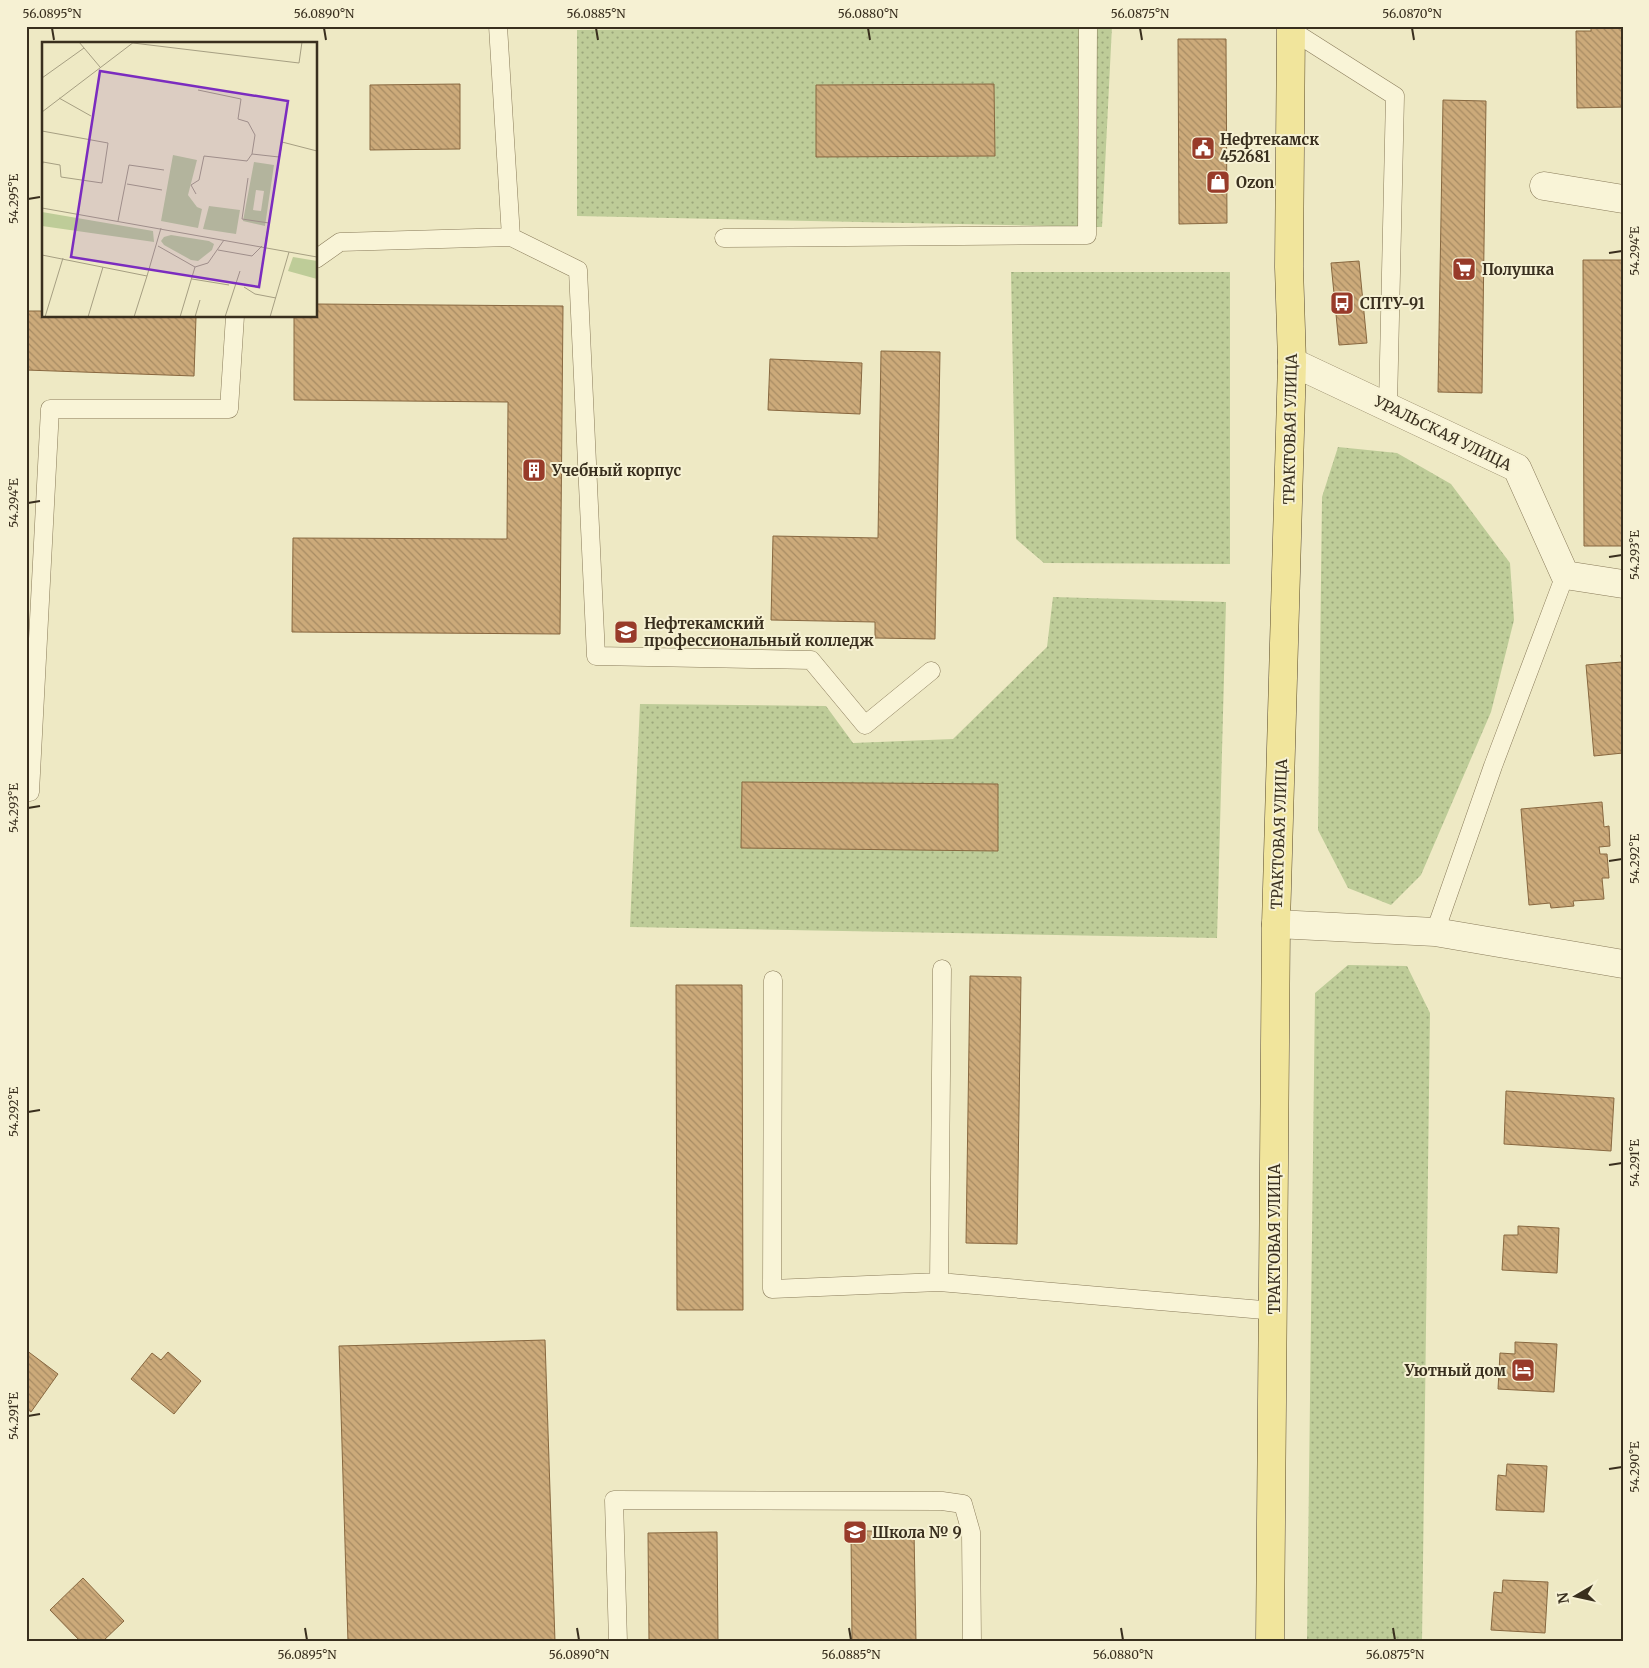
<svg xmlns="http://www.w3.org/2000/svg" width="1649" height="1668" font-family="Merriweather,serif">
  <defs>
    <pattern id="grass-dots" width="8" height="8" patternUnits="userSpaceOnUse" patternTransform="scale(1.25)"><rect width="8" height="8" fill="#becc98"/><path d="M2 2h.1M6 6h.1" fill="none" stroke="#9ba67b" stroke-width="1.8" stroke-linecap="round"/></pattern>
    <pattern id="building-back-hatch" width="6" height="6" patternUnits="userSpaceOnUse" patternTransform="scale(1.25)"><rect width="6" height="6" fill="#ccaa7a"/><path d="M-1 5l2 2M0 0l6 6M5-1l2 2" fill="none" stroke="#a78b63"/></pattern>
  </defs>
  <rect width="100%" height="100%" fill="#eee9c4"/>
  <path fill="url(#grass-dots)" fill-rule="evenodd" d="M1112 26 1102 227 577 216V30ZM994 84V156L817 157 816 85Z
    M1011 272H1230V564L1044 563 1016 539Z
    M1338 447 1397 453 1451 484 1510 563 1514 620 1491 712 1421 875 1391 905 1348 888 1318 830 1322 497Z
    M1053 597 1226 602 1217 938 630 927 640 704 826 706 853 743 953 739 1047 647Z
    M1348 965 1407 966 1430 1013 1422 1642H1307L1315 993Z"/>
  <path fill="url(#building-back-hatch)" stroke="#886840" d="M1591 26H1623V107L1577 108 1576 31H1591Z
    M1178 39H1226L1227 223 1179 224Z
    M460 84V149L370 150V85Z
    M994 84 995 156 816 157V85Z
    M1443 100 1486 101 1482 393 1438 392Z
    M1583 260H1623V546H1584Z
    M1359 261 1367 343 1339 345 1331 263Z
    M316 304 563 306 560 634 292 632 293 538 507 539 508 402 294 400V316H316Z
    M26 311H44V316L196 317 194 376 26 370Z
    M881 351 940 352 935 639 875 638V622L771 620 773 536 878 538Z
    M770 359 862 363 860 414 768 410Z
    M1621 655H1623V753L1594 756 1586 665 1622 662Z
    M742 782 998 784V851L741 848Z
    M1602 802 1604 827 1609 826 1610 846 1599 847 1600 854H1607L1609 878H1602L1604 899 1573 901 1574 906 1551 908 1550 903 1529 905 1521 809Z
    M970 976 1021 977 1017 1244 966 1243Z
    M676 985H742L743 1310H677Z
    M1506 1091 1614 1098 1611 1151 1504 1144Z
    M1518 1226 1559 1228 1557 1273 1502 1270 1504 1235H1518Z
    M545 1340 555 1642H348L339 1346Z
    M1515 1342 1557 1344 1554 1392 1498 1389 1500 1353 1515 1354Z
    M26 1350 58 1374 31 1412 26 1408Z
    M168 1352 201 1381 174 1414 131 1379 152 1353 161 1360Z
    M1507 1464 1547 1466 1544 1512 1496 1510 1498 1475 1506 1476Z
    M851 1531H914L916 1642H852Z
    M717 1532 718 1642H649L648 1533Z
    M83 1578 124 1621 102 1642H81L50 1610Z
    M1503 1580 1548 1582 1545 1633 1491 1630 1494 1592 1502 1593Z"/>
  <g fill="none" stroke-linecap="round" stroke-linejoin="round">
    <g stroke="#897b5a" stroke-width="19">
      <path id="service" d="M498 26 511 237 578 270 596 656 811 660 865 725 931 671
        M1291 30 1395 96 1388 405
        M724 238 1087 235 1088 26
        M316 259 340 242 511 237
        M30 792 50 409H229L235 316
        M1435 932 1493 766 1565 575
        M773 980 772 1289 939 1282 1274 1311
        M939 1282 942 969
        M618 1642 614 1500 942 1501 963 1504 971 1532 972 1642"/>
    </g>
    <g stroke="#897b5a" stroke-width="29">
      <path id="minor" d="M1544 186 1623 199
        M1292 362 1517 468 1565 575 1623 584
        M1276 924 1435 932 1623 964"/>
    </g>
    <g stroke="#57482e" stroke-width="29">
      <path id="primary" d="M1270 1642 1276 924 1292 362 1289 267 1291 26"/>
    </g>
    <use href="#service" stroke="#f9f4d7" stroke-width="18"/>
    <use href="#minor" stroke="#f9f4d7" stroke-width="28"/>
    <use href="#primary" stroke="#f1e59c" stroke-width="28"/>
  </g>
  <path fill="none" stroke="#392f1e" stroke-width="2" d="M52 28 54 40M324 28 326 40M596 28 598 40M868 28 870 40M1140 28 1142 40M1412 28 1414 40M28 199 40 197M1609 253 1622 251M28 503 40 501M1609 557 1622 555M28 808 40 806M1609 861 1622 859M28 1112 40 1110M1609 1165 1622 1163M28 1416 40 1414M1609 1469 1622 1467M305 1628 307 1640M577 1628 579 1640M849 1628 851 1640M1121 1628 1123 1640M1393 1628 1395 1640"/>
  <defs>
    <g id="civic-square" transform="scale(1.25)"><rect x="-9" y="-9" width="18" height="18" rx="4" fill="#983b2a" stroke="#f6f1d3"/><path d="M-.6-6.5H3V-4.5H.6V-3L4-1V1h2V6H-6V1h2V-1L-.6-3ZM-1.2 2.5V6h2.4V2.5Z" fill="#fff"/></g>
    <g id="shop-square" transform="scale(1.25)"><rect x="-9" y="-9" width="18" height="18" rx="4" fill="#983b2a" stroke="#f6f1d3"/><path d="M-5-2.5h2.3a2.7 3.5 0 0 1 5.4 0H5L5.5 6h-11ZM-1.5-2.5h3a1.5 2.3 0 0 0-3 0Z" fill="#fff"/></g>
    <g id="supermarket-square" transform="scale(1.25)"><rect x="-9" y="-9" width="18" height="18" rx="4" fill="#983b2a" stroke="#f6f1d3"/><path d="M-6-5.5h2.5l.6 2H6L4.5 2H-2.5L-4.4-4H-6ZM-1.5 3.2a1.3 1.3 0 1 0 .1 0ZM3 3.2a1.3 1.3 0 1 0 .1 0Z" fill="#fff"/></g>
    <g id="bus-square" transform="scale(1.25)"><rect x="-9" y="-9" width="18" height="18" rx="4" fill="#983b2a" stroke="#f6f1d3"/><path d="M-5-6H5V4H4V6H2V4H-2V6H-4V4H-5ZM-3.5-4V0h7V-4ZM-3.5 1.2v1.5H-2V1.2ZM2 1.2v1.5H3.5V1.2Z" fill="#fff"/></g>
    <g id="building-square" transform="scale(1.25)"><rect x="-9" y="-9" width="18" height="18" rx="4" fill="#983b2a" stroke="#f6f1d3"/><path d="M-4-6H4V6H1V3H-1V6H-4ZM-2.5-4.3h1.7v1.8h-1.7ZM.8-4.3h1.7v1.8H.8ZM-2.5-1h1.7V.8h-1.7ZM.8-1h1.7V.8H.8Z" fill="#fff"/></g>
    <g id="university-square" transform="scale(1.25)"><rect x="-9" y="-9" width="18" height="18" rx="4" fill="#983b2a" stroke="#f6f1d3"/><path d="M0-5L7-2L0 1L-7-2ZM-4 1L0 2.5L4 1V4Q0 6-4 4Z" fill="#fff"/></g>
    <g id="hotel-square" transform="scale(1.25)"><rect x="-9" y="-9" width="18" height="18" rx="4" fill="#983b2a" stroke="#f6f1d3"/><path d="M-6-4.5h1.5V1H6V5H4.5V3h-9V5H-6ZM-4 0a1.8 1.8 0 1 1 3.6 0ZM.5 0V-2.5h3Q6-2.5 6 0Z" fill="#fff"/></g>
    <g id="school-square" transform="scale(1.25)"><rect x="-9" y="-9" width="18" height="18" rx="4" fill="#983b2a" stroke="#f6f1d3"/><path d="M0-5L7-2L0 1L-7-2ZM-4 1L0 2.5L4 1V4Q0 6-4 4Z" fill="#fff"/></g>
  </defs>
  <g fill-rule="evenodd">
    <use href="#civic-square" x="1203" y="148"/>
    <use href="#shop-square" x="1218" y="182"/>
    <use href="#supermarket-square" x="1464" y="269"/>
    <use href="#bus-square" x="1342" y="303"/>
    <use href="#building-square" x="534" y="470"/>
    <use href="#university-square" x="626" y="632"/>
    <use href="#hotel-square" x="1523" y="1370"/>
    <use href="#school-square" x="855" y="1532"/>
  </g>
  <g text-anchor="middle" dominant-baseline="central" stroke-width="4" stroke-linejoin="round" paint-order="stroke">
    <g font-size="15" font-weight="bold" fill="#392f1e" stroke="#f6f1d3" text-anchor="start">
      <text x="1220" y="139">Нефтекамск<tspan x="1220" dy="17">452681</tspan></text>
      <text x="1236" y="182">Ozon</text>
      <text x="1482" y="269">Полушка</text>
      <text x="1360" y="303">СПТУ-91</text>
      <text x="552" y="470">Учебный корпус</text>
      <text x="644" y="623">Нефтекамский<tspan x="644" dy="17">профессиональный колледж</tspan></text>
      <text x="1506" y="1370" text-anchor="end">Уютный дом</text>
      <text x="872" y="1532">Школа № 9</text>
    </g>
    <g font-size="15" fill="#392f1e" stroke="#f6f1d3">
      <text transform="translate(1290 429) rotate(-89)">ТРАКТОВАЯ УЛИЦА</text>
      <text transform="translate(1443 433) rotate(26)">УРАЛЬСКАЯ УЛИЦА</text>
      <text transform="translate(1279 834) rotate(-88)">ТРАКТОВАЯ УЛИЦА</text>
      <text transform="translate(1274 1239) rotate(-90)">ТРАКТОВАЯ УЛИЦА</text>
    </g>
  </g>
  <g transform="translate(42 42)">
    <rect width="275" height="275" fill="#eee9c4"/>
    <path d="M131 113 155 118 146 153 155 165 160 167 156 186 119 179ZM212 120 232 123 223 184 201 179ZM214 148 222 149 219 169 211 168ZM167 164 198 168 194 192 161 187ZM0 170 111 189 112 200 0 184ZM129 193 167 199 172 202 170 208 156 219 149 218 122 203 119 199 122 195ZM251 215 275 219V237L246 229Z" fill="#becc98" fill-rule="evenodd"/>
    <path fill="none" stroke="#a69f82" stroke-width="1" d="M37 0 58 25M91 1 257 21 260 0M0 36 42 6M156 48 199 57 196 77 206 80 213 93 210 112M17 56 49 74M0 70 92 0M0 89 66 101 60 141 19 135 18 123 1 120 0 125M206 136 200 177 227 181M85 142 120 148M154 152 149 143 157 138 162 114 205 119 210 112 237 115M0 166 275 215M76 179 87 123 122 128M116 204 153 225M223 204 240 100 275 109M176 208 210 214 220 204M0 213 105 234 119 186M150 237 187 243M202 245 213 252 234 256M3 275 21 216M46 275 61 225M92 275 105 234M138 275 153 225 166 221 182 198M153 275 158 258M183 275 198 229M228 275 247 210"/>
    <path fill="#7b2cbf" fill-opacity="0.15" stroke="#7b2cbf" stroke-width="2.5" d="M58 29 246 59 217 245 29 215Z"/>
    <rect width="275" height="275" fill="none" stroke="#392f1e" stroke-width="2.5"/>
  </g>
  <rect width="1649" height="1668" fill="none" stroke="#f6f1d3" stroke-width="55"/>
  <g transform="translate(1576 1596) rotate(261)" stroke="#f6f1d3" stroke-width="4" paint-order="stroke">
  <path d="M0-4L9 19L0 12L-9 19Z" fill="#392f1e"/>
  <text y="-8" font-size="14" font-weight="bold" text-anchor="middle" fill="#392f1e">N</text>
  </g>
  <rect x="28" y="28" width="1594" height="1612" fill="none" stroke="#392f1e" stroke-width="2"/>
  <g font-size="12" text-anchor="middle" fill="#392f1e">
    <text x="52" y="18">56.0895°N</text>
    <text x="324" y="18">56.0890°N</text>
    <text x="596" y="18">56.0885°N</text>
    <text x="868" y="18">56.0880°N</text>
    <text x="1140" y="18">56.0875°N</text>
    <text x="1412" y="18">56.0870°N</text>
    <text transform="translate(14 199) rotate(-90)" y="4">54.295°E</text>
    <text transform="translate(1635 251) rotate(-90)" y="4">54.294°E</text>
    <text transform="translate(14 503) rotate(-90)" y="4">54.294°E</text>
    <text transform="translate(1635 555) rotate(-90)" y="4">54.293°E</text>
    <text transform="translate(14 808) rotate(-90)" y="4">54.293°E</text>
    <text transform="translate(1635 859) rotate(-90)" y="4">54.292°E</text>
    <text transform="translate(14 1112) rotate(-90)" y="4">54.292°E</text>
    <text transform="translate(1635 1163) rotate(-90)" y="4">54.291°E</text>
    <text transform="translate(14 1416) rotate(-90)" y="4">54.291°E</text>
    <text transform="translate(1635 1467) rotate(-90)" y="4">54.290°E</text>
    <text x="307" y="1659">56.0895°N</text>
    <text x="579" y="1659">56.0890°N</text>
    <text x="851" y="1659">56.0885°N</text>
    <text x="1123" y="1659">56.0880°N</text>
    <text x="1395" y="1659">56.0875°N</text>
  </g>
</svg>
